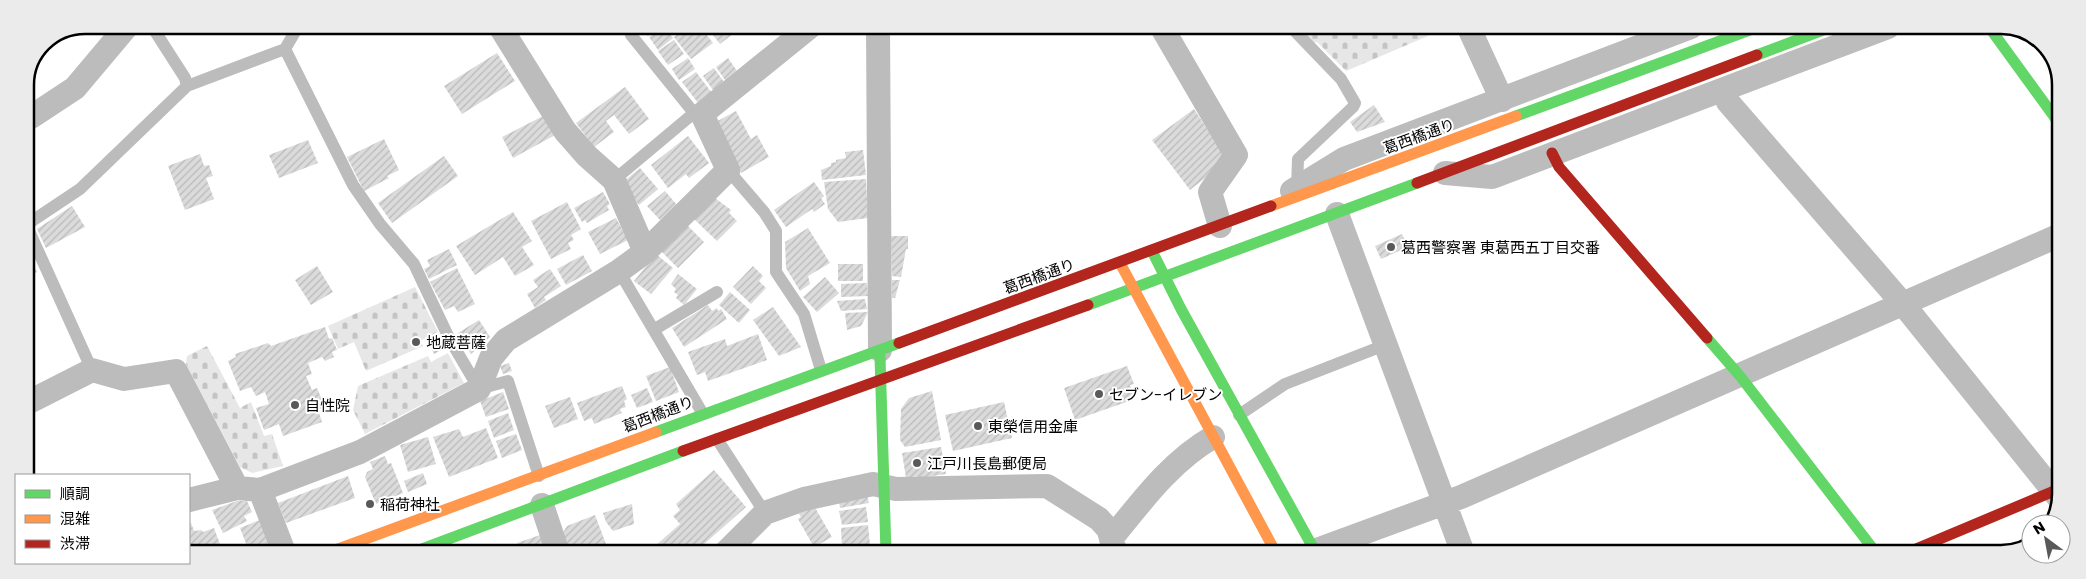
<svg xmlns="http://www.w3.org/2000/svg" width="2086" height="579" font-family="Poppins,'Noto Sans JP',sans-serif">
  <defs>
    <pattern id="cemetery-stones" width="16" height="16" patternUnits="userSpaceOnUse" patternTransform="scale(1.25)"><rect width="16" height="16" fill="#e7e7e7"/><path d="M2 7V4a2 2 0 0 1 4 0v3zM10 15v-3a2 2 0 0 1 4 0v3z" fill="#c4c4c4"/></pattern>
    <pattern id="building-hatch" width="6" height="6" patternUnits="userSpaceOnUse" patternTransform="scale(1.25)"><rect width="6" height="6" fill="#dbdbdb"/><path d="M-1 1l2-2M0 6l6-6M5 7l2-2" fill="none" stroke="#bababa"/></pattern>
  </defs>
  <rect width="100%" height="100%" fill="#fff"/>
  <path fill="url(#cemetery-stones)" d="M1294 26H1423L1428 36 1346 71 1317 42 1314 43Z
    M415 287 438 332 420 341 423 346 366 371 354 342 338 349 328 326Z
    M207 346 240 408 251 402 264 436 272 434 283 466 252 473 240 467 186 364 187 356Z
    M448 353 464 383 365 434 353 410 358 386 428 356 431 362Z"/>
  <path fill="url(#building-hatch)" d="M91 25H108L99 34Z
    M640 26H661L648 36Z
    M664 26 673 38 658 50 649 37Z
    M690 26H700L713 43 691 59 674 37Z
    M706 26H743L720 44Z
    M674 40 684 54 668 65 658 51Z
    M497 53 515 81 462 114 444 86Z
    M688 58 695 69 679 80 672 69Z
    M728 58 737 71 725 80 716 67Z
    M714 68 724 82 713 90 703 76Z
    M696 72 712 93 698 103 682 82Z
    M625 87 649 119 629 134 614 115 606 121 614 132 594 147 576 123Z
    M1374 105 1385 122 1357 132 1350 122Z
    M1194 109 1223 153 1213 172 1190 190 1152 140Z
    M736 111 751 139 757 135 769 157 741 173 714 123Z
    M547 114 557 134 513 158 502 137Z
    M688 136 709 163 689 178 686 174 668 188 651 165Z
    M384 139 399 170 387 176 389 178 364 191 347 157Z
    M308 140 318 163 279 178 269 155Z
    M863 150 866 175 822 180 821 170 831 166V163L836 162V160L846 158 845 152Z
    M200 154 204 166 209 165 213 176 206 178 214 199 185 210 168 166Z
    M444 156 458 176 392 223 378 203Z
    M640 168 658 189 639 205 622 183Z
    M866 179 868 218 838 222 828 209 824 182Z
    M814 182 824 196 821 198 825 204 814 212 812 209 786 227 774 210Z
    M665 191 677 205 660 220 647 206Z
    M603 192 610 204 607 206 609 210 587 223 585 220 582 222 574 208Z
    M715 198 731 210 729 213 737 221 717 241 694 219Z
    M567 202 581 229 571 235 574 240 568 243 571 249 551 259 531 221Z
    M72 206 85 227 46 248 37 229Z
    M513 212 532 241 522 247 534 265 515 276 503 257 475 275 456 246Z
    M616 218 628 240 600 254 588 232Z
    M687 225 704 242 678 268 661 251Z
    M808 228 830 263 808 276 810 284 800 291 786 268 785 242Z
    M1402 234 1408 247 1381 259 1375 246Z
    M891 236H908V249H906L901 277 892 276Z
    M25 248 37 272 25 278Z
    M449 249 457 265 429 279 424 269 430 266 427 260Z
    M656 254 673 268 651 294 634 281Z
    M583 255 592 271 566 285 557 269Z
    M838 264H863V281H838Z
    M317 266 333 292 311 305 295 280Z
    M753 266 763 276 759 281 766 288 751 304 733 287Z
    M457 268 475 304 458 312 454 306 445 310 430 282Z
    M550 269 561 286 544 297 546 300 535 308 527 294 538 287 533 280Z
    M678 274 697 289 684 305 676 298 678 295 674 292 676 289 671 284Z
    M825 277 839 293 817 312 803 297Z
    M892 280H900L895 298H892Z
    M867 283 868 296 841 297V284Z
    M730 292 750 310 739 323 719 305Z
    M865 299 867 309 841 311 837 301Z
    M708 305 712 311 717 308 718 311 721 309 727 319 684 347 672 328Z
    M773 307 801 347 779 356 753 320Z
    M868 312 861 326 847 330 845 313Z
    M479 320 490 337 471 354 458 333Z
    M325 327 329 339 332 338 337 350 332 352 334 357 325 361 322 357 308 363 312 374 306 376 312 390 317 388 325 407 318 410 322 422 283 436 279 424 264 430 256 408 269 404 265 392 256 396 251 387 240 391 228 361 236 357 235 354 268 343 271 346Z
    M758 334 767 360 708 381 705 372 697 375 688 352 725 339 727 346Z
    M438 335 445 348 434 354 427 341Z
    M509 363 512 371 503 374 500 366Z
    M1127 366 1134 384 1130 385 1135 399 1075 420 1064 388Z
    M670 367 679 392 656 401 646 376Z
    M622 386 627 399 624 401 626 407 620 409 622 413 594 424 592 418 584 421 577 403Z
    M647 388 653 402 637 408 631 395Z
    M932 391 941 440 905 447 900 440 901 409 909 398Z
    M503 392 509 409 486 417 480 401Z
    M570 397 578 419 554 428 545 406Z
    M1004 402 1012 438 953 451 945 415Z
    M508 413 514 430 494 438 488 421Z
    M486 428 498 458 449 477 433 437 459 429 463 437Z
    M516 434 522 450 502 458 496 441Z
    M428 437 436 464 408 472 400 445Z
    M941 447 946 474 918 478 917 476 906 478 902 453Z
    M385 456 388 464 391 463 403 493 376 504 365 477 367 472 373 469 370 462Z
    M714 470 746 507 694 553H647L680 524 673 516 680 510 676 504Z
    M423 473 427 484 408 492 404 481Z
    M348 476 355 498 286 523 278 503Z
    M867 495 869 503 840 508 839 500Z
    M237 501H247L252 512 244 516 247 521 223 533 212 510Z
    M632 504 634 524 613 531 606 522 603 513Z
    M814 506 832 537 814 547 798 519 801 517 799 514Z
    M866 507 868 522 842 525 839 511Z
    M595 515 609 552 567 553 561 536 567 526Z
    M262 519 271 542 249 551 240 528Z
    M191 523 194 531 201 530 203 532 214 528 223 552H189V524Z
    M868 525 870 545 842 548 841 528Z
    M540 535 546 553 520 552 517 543Z
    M511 545 513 552H492Z"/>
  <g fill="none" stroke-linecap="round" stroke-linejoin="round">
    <path stroke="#bcbcbc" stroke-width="12" d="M151 25 185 78 187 86
      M299 25 285 49 353 185 380 224 414 264 449 338 479 389 508 381 539 476
      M1290 26 1341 79 1355 103 1353 107 1298 159 1297 188
      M631 35 694 113
      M728 170 764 212 776 231V272L804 314 821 370
      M614 180 694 113 702 114
      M25 222 92 370
      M26 225 80 189 187 86 285 49
      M619 271 703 414
      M655 329 717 292
      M1239 415 1285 384 1385 345
      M717 439 765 513"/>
    <path stroke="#bcbcbc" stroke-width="24" d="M499 25 565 131 587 156 614 180 645 252
      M878 26 880 350
      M1161 26 1236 155 1210 192 1220 226
      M1468 26 1502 100
      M1723 90 1728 102 1903 304 2059 498
      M25 117H31L75 88 128 25
      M1445 173 1492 177 1888 27
      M1292 191 1344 159 1691 27
      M1337 214 1463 553
      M25 404 92 370 124 379 176 371 237 488
      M260 490 284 552
      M189 500 237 488 260 490 360 452 479 389 491 358 506 340 619 271 645 252 728 170 702 114 811 26
      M542 505 558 553
      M1111 539C1142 501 1170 462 1213 437
      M1314 551 1461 497 2060 235
      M725 553 765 513 804 499 873 484 896 489 1047 486 1099 519 1108 529 1116 553"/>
    <path stroke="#63d668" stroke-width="11" d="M1989 27 2061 126
      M1757 55 1831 27
      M1516 116 1758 27
      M1152 251 1181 309 1316 553
      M1088 305 1417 183
      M1707 338 1740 376 1877 554
      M880 357 886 553
      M656 432 899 343
      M414 552 683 451"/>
    <path stroke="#ff974d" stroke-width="11" d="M1271 206 1516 116
      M1120 263 1276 553
      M330 552 656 432"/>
    <path stroke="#b3261e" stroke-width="11" d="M1552 153 1559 167 1707 338
      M1417 183 1757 55
      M899 343 1271 206
      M683 451 1088 305
      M1904 554 2059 489"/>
  </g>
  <g fill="#595959" stroke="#fff" stroke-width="2">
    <circle cx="1391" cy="247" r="5"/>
    <circle cx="416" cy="342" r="5"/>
    <circle cx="1099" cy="394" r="5"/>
    <circle cx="295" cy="405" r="5"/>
    <circle cx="978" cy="426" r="5"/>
    <circle cx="917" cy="463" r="5"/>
    <circle cx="370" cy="504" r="5"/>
  </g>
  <g text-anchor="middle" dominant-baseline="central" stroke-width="4" stroke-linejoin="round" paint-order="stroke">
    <g font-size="15" fill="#000" stroke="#fff">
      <text transform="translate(1419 136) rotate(-20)">葛西橋通り</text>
      <text transform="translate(1039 276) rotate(-20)">葛西橋通り</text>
      <text transform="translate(658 414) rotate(-21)">葛西橋通り</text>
    </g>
    <g font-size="15" fill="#000" stroke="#fff" text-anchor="start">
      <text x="1401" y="247">葛西警察署 東葛西五丁目交番</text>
      <text x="426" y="342">地蔵菩薩</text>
      <text x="1109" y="394">セブン-イレブン</text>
      <text x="305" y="405">自性院</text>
      <text x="988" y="426">東榮信用金庫</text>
      <text x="927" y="463">江戸川長島郵便局</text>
      <text x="380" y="504">稲荷神社</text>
    </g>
  </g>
  <path d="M0 0H2086V579H0ZM85 34H2001A51 51 0 0 1 2052 85V494A51 51 0 0 1 2001 545H85A51 51 0 0 1 34 494V85A51 51 0 0 1 85 34Z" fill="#ebebeb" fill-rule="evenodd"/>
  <path fill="none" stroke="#000" stroke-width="2.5" d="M85 34H2001A51 51 0 0 1 2052 85V494A51 51 0 0 1 2001 545H85A51 51 0 0 1 34 494V85A51 51 0 0 1 85 34Z"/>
  <rect x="15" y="474" width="175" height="90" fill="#ffffff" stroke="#999999"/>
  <rect x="25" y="490" width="25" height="8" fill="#63d668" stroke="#999999"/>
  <text x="60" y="499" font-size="15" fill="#000000">順調</text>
  <rect x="25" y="515" width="25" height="8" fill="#ff974d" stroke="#999999"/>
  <text x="60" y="524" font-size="15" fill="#000000">混雑</text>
  <rect x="25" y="540" width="25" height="8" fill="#b3261e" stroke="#999999"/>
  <text x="60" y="549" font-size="15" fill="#000000">渋滞</text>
  <g transform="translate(2046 539) rotate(328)"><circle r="24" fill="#ffffff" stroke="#999999"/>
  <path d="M0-4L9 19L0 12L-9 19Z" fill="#595959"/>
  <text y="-8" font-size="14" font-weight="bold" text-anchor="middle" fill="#000000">N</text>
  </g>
</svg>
